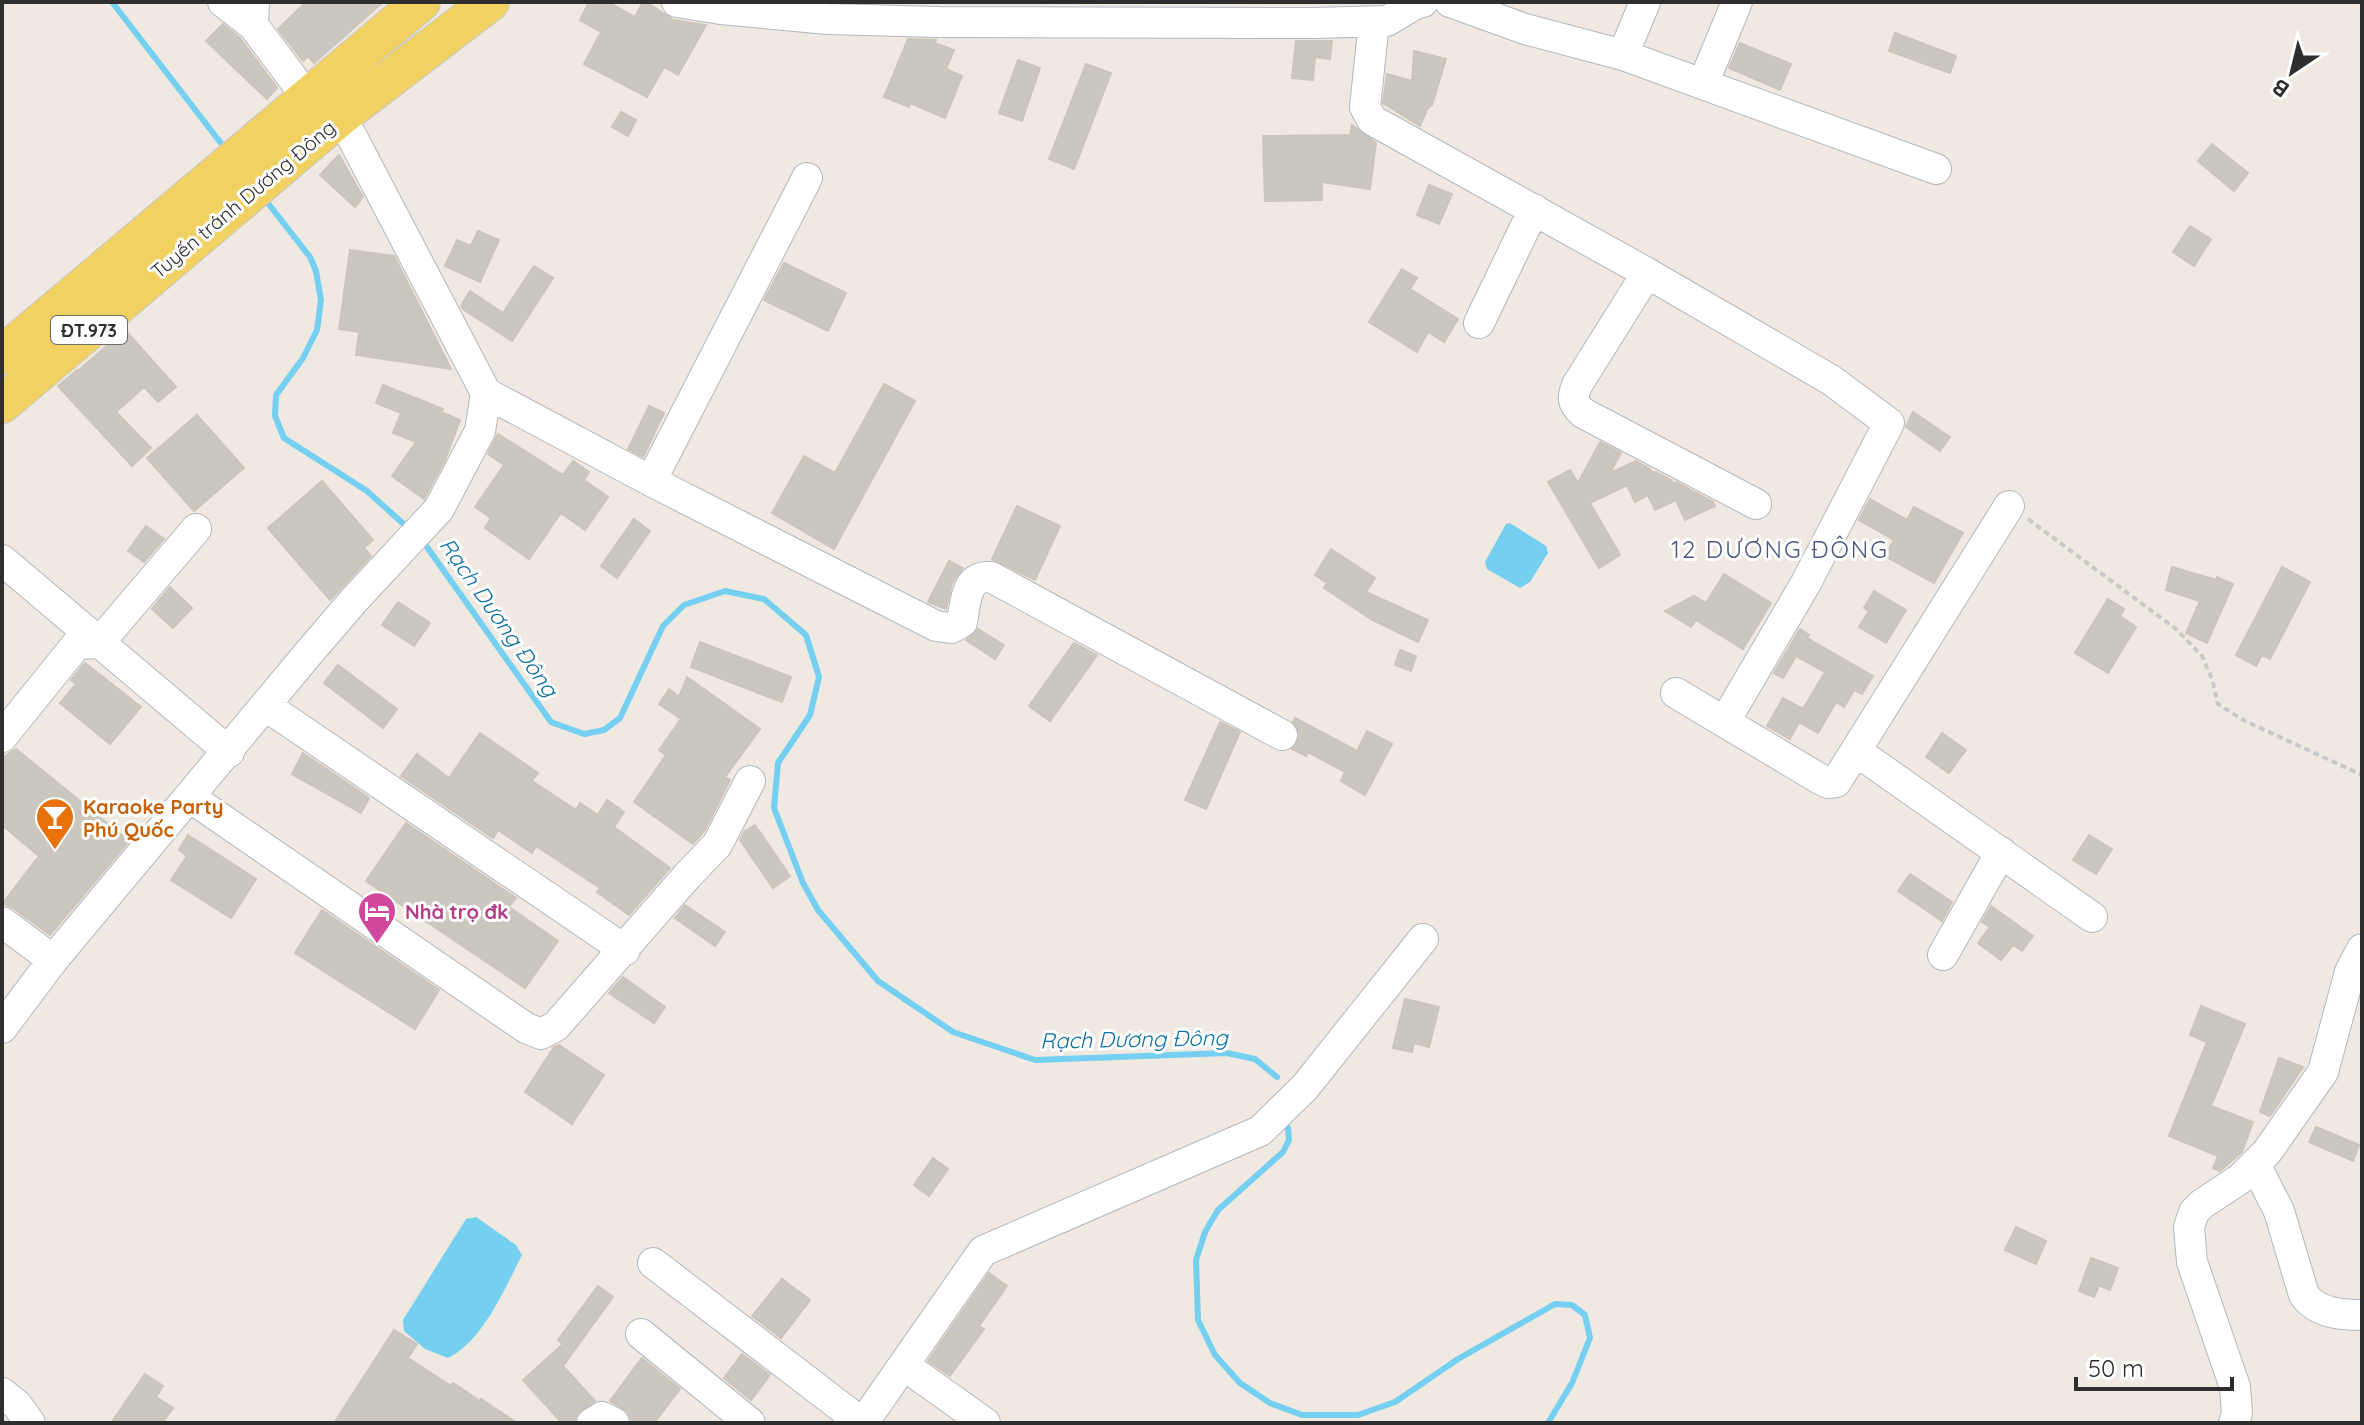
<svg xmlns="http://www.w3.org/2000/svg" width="2364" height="1425" font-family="Quicksand,sans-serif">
  <rect width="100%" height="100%" fill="#efe9e1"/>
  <path fill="#75cff0" d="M1510 523 1546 546 1548 553 1530 582 1520 588 1487 569 1485 562 1506 524Z
    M476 1217 516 1245 522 1255C505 1288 483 1341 448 1358L425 1349 404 1331 403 1320 466 1219Z"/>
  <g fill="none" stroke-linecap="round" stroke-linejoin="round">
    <path stroke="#75cff0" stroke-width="6" d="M112 2 227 151
      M264 198 310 257 316 271 321 300 317 330 303 358 276 395 275 416 284 438 367 491 408 528
      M422 540 551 722 584 734 604 730 620 718 663 626 684 605 725 591 764 599 806 635 819 677 810 715 778 763 774 808 803 883 818 910 878 981 953 1032 1035 1060 1227 1053 1255 1059 1277 1077
      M1288 1128 1289 1140 1283 1152 1218 1210 1205 1232 1196 1260 1198 1320 1215 1355 1240 1383 1270 1403 1302 1415H1358L1395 1402 1458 1359 1555 1304 1572 1305 1585 1315 1590 1338 1572 1383 1548 1423"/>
  </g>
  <path fill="#cbc7bf" stroke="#cbc5ba" stroke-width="2" d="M306 2H383L314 63 308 56 303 61 278 29Z
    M589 2H608L635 17 643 2H646L673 20 706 25 678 75 664 67 647 97 584 64 601 32 580 20Z
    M223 24 240 38 277 88 267 99 206 41Z
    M1895 33 1956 56 1950 73 1889 51Z
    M908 39 936 40 935 43 954 50 946 69 962 76 945 118 910 103 909 107 884 97Z
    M1296 41H1332L1330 59 1315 57 1313 80 1292 78Z
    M1740 43 1791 64 1780 90 1729 68Z
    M1414 51 1446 59 1432 105 1427 109 1420 126 1383 103 1387 74 1412 81Z
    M1018 60 1040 68 1022 121 999 113Z
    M1086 64 1111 73 1074 169 1049 159Z
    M621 112 636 120 628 136 612 127Z
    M1352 125 1376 143 1370 189 1322 182V200L1265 201 1263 136 1350 135Z
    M2212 144 2248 173 2234 191 2198 161Z
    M339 155 363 197 355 207 320 175Z
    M1429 185 1452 194 1439 224 1417 215Z
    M2190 226 2211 239 2194 266 2173 252Z
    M478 231 499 240 480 282 445 266 457 240 471 246Z
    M350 250 394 256 451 369 356 355 359 332 339 329Z
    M784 263 846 293 828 331 764 300Z
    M534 266 553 278 512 341 463 309 461 306 470 291 503 313Z
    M1402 269 1417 278 1410 289 1458 319 1444 342 1428 332 1417 352 1369 322Z
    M125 330 176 387 158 402 144 387 116 412 151 448 132 466 58 386 77 370 78 371Z
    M884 384 915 401 834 549 772 513 804 456 835 473Z
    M383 385 443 409 441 412 460 420 445 460 424 499 392 476 416 442 393 433 401 413 376 403Z
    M649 406 664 413 643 457 628 449Z
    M1913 412 1950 437 1940 451 1906 427Z
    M197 415 244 468 194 511 147 458Z
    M498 434 563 475 573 461 589 472 584 480 608 497 585 530 561 513 529 559 485 528 491 518 475 507 504 465 488 454Z
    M1600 442 1621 453 1610 473 1636 461 1650 469 1653 473 1656 472 1671 480 1673 484 1676 482 1713 502 1715 506 1685 520 1676 500 1655 510 1648 495 1635 502 1627 485 1590 503 1620 555 1599 568 1548 482 1570 470 1578 483Z
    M322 481 373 540 364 548 371 556 330 600 268 528Z
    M1870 499 1907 520 1914 507 1963 533 1934 583 1885 556 1894 540 1859 520Z
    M1017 506 1060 526 1035 580 992 559Z
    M634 519 650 531 617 578 601 566Z
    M146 526 164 539 144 562 128 551Z
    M1331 549 1375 578 1366 592 1428 620 1418 642 1372 620 1324 588 1327 583 1315 575Z
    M949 561 963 568 952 583 946 609 928 602Z
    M2172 567 2216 580 2217 577 2233 584 2207 643 2186 633 2200 601 2166 590Z
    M2282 567 2310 582 2270 659 2262 655 2256 666 2236 655Z
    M1724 574 1771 603 1743 649 1696 620 1691 627 1665 611 1694 596 1706 603Z
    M170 587 192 608 173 628 152 609Z
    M1874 591 1906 610 1886 643 1859 627 1869 611 1864 608Z
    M2108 599 2124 609 2120 616 2136 627 2108 673 2075 653Z
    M398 602 430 623 414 646 382 625Z
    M978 629 1004 645 995 659 966 640Z
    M1800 629 1809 635 1807 638 1873 676 1862 694 1854 690 1844 707 1836 702 1818 733 1799 722 1790 739 1767 726 1783 698 1803 709 1825 672 1796 656 1783 678 1774 673Z
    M700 642 791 677 782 702 691 667Z
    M1074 643 1097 655 1050 721 1029 706Z
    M1400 650 1416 656 1411 671 1395 665Z
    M85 663 141 707 110 744 60 703 76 684 71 680Z
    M338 665 397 709 383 728 324 683Z
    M687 677 760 729 725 777 730 780 705 830 693 844 634 802 666 755 659 750 681 719 659 704 669 689 679 697Z
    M1295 718 1357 751 1367 731 1392 744 1365 795 1341 781 1345 772 1308 752 1306 756 1292 749 1300 735 1293 722Z
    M1220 722 1240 732 1206 809 1185 800Z
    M480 733 538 773 532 781 576 810 580 803 598 815 607 800 624 812 614 827 670 868 629 915 597 892 600 888 536 846 532 853 498 830 493 838 401 776 417 754 449 778Z
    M1942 733 1966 750 1949 773 1926 757Z
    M16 749 129 841 50 935 13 908 3 903 39 856 2 825V758Z
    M303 753 369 798 361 813 292 774Z
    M406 823 516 898 509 907 558 941 525 988 366 881Z
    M755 825 790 876 773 888 740 840 744 832Z
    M188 835 256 879 231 918 171 880 187 856 179 850Z
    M2089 835 2112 849 2096 874 2073 860Z
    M1910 874 1952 902 1942 921 1898 891Z
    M685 905 725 932 715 946 675 918Z
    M1991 906 2033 936 2022 951 2013 945 2001 960 1978 943 1990 927 1982 922Z
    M322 910 439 990 415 1029 295 953Z
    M623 977 665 1007 654 1023 609 993Z
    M1405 999 1439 1007 1429 1047 1414 1043 1412 1052 1393 1048Z
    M2201 1006 2245 1024 2211 1106 2253 1122 2242 1152 2220 1171 2213 1168 2218 1156 2169 1136 2207 1042 2190 1035Z
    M559 1045 604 1075 572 1124 525 1092 554 1047Z
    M2279 1058 2303 1067 2270 1116 2260 1112Z
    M2316 1127 2359 1145 2353 1161 2309 1142Z
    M933 1158 948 1169 929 1196 914 1185Z
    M2016 1227 2046 1241 2036 1264 2005 1250Z
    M2091 1258 2118 1268 2110 1290 2099 1285 2094 1297 2079 1291Z
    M989 1273 1007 1286 979 1326 984 1329 950 1376 928 1361Z
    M782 1279 810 1300 781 1338 752 1316Z
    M598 1286 613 1297 563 1366 595 1401 577 1414 574 1423H562L523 1380 563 1344 558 1340Z
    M394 1330 417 1344 408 1358 451 1386 453 1383 480 1401 481 1399 517 1423H334Z
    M742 1354 770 1375 751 1400 724 1378Z
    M642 1358 680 1389 654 1423H632L628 1412 610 1401Z
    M145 1374 163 1386 156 1397 173 1408 162 1423H111Z"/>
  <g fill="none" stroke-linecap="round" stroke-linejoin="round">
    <g stroke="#b4b7c1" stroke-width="32">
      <path id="minor" d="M223 2 253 25
        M254 2 253 25 306 96
        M677 2 721 9 828 19 939 22 1314 23 1387 21 1415 4 1423 2
        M1450 2 1525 29 1623 55 1936 169
        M1374 22 1365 107 1372 120 1647 273 1831 380 1889 423 1806 583 1725 721
        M1623 55 1645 2
        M1703 84 1737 2
        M1647 273 1577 385C1572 398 1572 403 1583 413L1756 504
        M1479 323 1534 209
        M486 393 651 481 936 626 951 628 962 622C966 602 965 575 991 577L1282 735
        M651 481 807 178
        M2 560 229 752
        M1676 693 1820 779 1828 783 1836 782 2009 506
        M266 706 625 950
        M2 737 77 644 99 643 196 529
        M1856 751 2092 917
        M191 798 526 1028 541 1034 556 1026 688 875 717 845 750 781
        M2 922 53 960
        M1943 955 2001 852
        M2 1028 53 960 307 655 355 599 439 509 480 431 486 393 341 116
        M2255 1164 2279 1211 2304 1295C2317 1313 2341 1315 2362 1315
        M653 1263 862 1423
        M641 1334 750 1423
        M905 1366 985 1423
        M2 1393 17 1405 30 1423
        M592 1423 602 1417 614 1423
        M863 1423 983 1251 1260 1131 1305 1087 1423 939
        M2234 1423 2237 1413 2235 1387 2192 1262 2189 1227 2194 1212 2202 1204 2240 1179 2267 1152 2323 1072 2350 972 2362 949"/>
    </g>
    <g stroke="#c9c9c9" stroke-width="40">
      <path id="major" d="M2 355 421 2
        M2 404 341 116 490 2"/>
    </g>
    <path stroke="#c9c9c9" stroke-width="4" stroke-dasharray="6 4" stroke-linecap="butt" d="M2028 519 2176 629 2202 656 2212 679 2218 704 2243 720 2362 775"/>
    <use href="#minor" stroke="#fff" stroke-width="30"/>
    <use href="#major" stroke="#f2d163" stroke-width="38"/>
  </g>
  <defs>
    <g id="bar-pin" transform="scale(2)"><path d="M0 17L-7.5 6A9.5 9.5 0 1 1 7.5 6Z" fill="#e8710a" stroke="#fff"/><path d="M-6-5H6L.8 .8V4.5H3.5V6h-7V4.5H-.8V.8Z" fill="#fff"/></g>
    <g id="hotel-pin" transform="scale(2)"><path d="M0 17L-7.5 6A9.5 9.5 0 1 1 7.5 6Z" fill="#d1479c" stroke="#fff"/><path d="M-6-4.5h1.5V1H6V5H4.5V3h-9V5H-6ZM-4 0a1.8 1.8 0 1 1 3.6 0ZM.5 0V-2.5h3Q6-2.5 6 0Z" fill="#fff"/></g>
  </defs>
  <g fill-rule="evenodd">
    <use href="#bar-pin" x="55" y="817"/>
    <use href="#hotel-pin" x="377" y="911"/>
  </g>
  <g text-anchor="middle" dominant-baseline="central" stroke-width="6" stroke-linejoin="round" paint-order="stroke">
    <rect fill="#fff" stroke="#6d6d6d" stroke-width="2" x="51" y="316" width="76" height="28" rx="6"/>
    <g font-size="18" font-weight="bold" fill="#2e2e2e">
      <text x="89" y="330">ĐT.973</text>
    </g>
    <g font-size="20" fill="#2e2e2e" stroke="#fff">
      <text transform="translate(243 199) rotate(-40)">Tuyến tránh Dương Đông</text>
    </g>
    <g font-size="20" font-weight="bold" fill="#c56008" stroke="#fff" text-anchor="start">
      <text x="83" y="806">Karaoke Party<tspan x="83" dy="23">Phú Quốc</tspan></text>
    </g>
    <g font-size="20" font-weight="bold" fill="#b23c85" stroke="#fff" text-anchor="start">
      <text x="405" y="911">Nhà trọ đk</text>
    </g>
    <g font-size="22" font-style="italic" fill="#0d6fa3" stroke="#fff">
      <text transform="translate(499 617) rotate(55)">Rạch Dương Đông</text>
      <text transform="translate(1134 1039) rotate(-1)">Rạch Dương Đông</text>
    </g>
    <g font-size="24" letter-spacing="2" fill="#4d5680" stroke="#fff">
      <text x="1780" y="549">12 DƯƠNG ĐÔNG</text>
    </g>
  </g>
  <rect width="2364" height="1425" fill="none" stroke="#2e2e2e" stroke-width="8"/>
  <g transform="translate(2292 72) rotate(215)" stroke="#ffffff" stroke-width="6" paint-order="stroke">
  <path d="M0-6L14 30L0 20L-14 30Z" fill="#2e2e2e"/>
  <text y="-12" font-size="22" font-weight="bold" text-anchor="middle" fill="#2e2e2e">B</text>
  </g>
  <path d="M2076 1377v12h156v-12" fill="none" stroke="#2e2e2e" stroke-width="4"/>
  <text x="2088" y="1377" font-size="24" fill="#2e2e2e" stroke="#ffffff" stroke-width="6" paint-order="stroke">50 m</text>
</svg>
